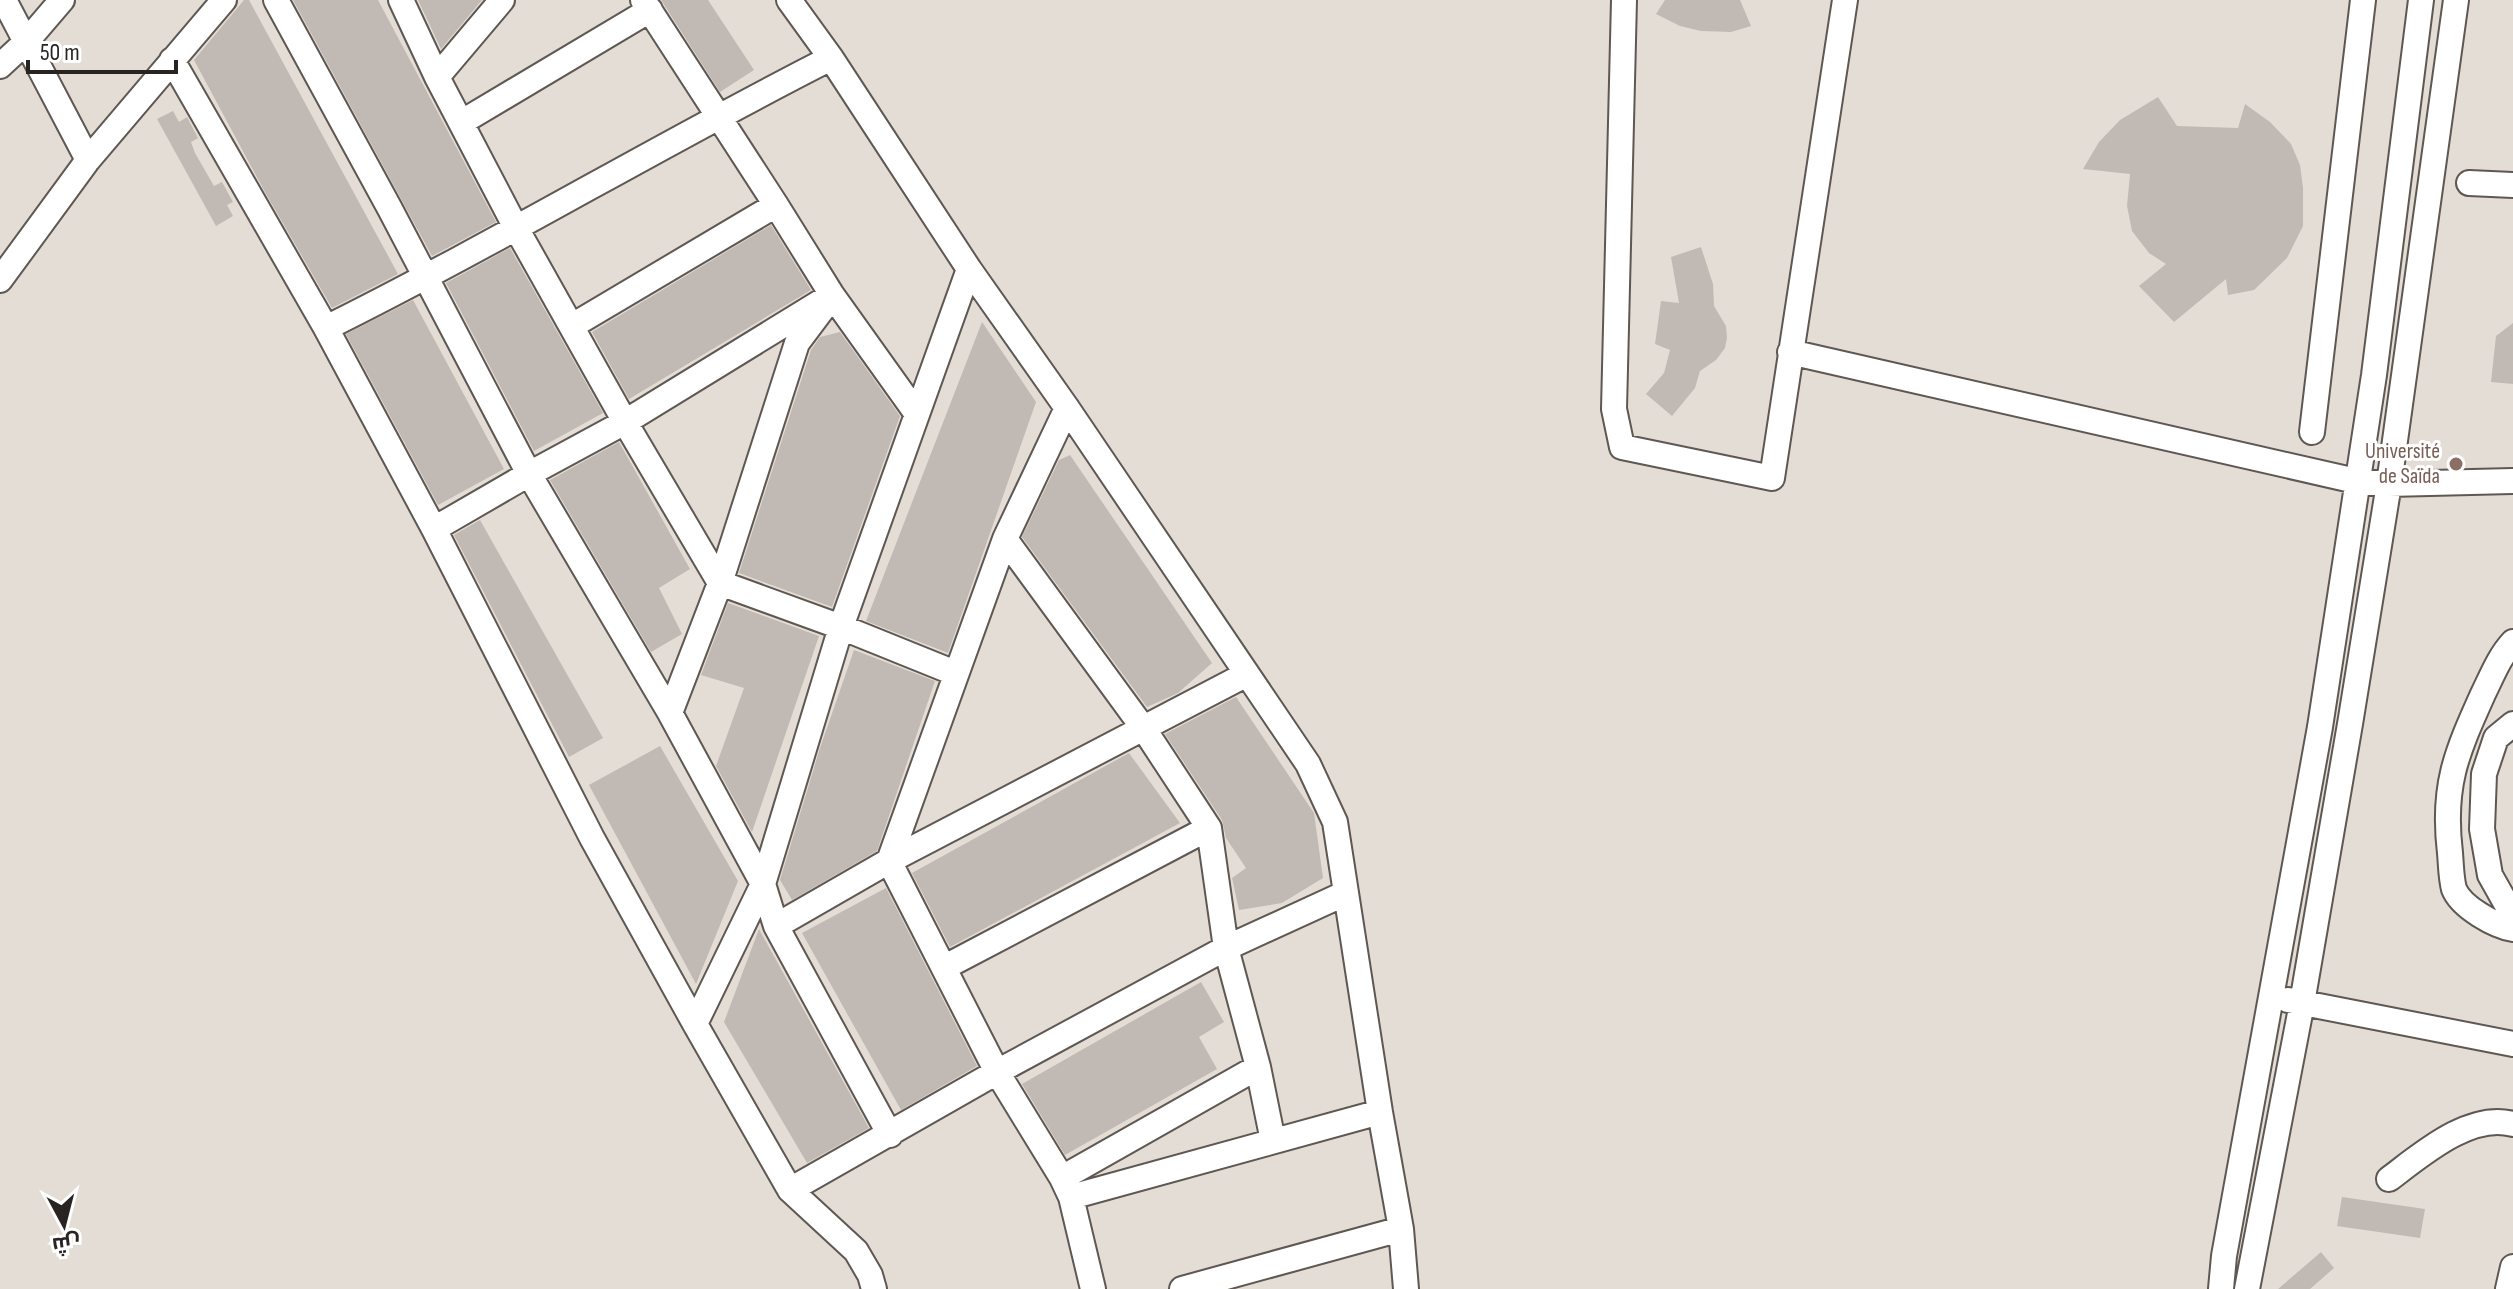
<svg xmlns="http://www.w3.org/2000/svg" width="2513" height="1289" font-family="'Sofia Sans Condensed',Cairo,sans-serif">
  <rect width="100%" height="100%" fill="#e4ddd6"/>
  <path fill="#c1b9b3" d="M244 0H249L398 274 332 308 266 194 194 60Z
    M293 0H378L496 222 432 256Z
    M418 0H482L441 49Z
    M661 0H708L754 70 720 92Z
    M1665 0H1740L1751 26 1731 32 1701 31 1680 26 1656 14Z
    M2158 97 2177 126 2238 128 2245 104 2270 122 2291 144 2300 165 2303 188V226L2287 258 2254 290 2228 295 2226 279 2174 322 2139 286 2166 264 2149 253 2132 231 2127 206 2130 174 2083 169 2099 142 2120 120Z
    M173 111 179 122 187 117 198 138 191 142 195 153 214 186 222 182 233 202 227 205 233 216 216 226 157 119Z
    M771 225 811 290 629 399 592 332Z
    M1701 247 1713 284 1714 306 1726 326 1727 338 1725 348 1716 360 1700 371 1695 388 1672 416 1646 394 1664 373 1670 350 1655 344 1661 301 1679 303 1671 257Z
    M510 248 603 413 534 451 446 283Z
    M413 300 504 469 438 505 346 334Z
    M982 322 1036 402 948 653 866 621Z
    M2513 323V384L2491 382 2496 336Z
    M840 332 900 416 832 607 739 573 811 350 820 337Z
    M619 442 690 569 659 588 682 634 651 652 550 480Z
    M1070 455 1212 663 1178 693 1147 707 1022 537 1059 460Z
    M480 520 603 738 569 757 454 535Z
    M728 603 819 636 752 832 716 766 744 688 701 675Z
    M854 650 935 681 877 851 792 900 780 880 820 748Z
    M1236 697 1314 813 1323 878 1282 903 1239 910 1232 878 1246 868 1226 838 1222 820 1165 734Z
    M660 746 738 881 696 984 589 785Z
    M1129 753 1180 823 950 947 912 873Z
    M886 888 977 1066 901 1110 802 933Z
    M759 929 869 1128 807 1163 724 1022Z
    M1201 982 1224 1022 1199 1037 1217 1069 1065 1155 1022 1084Z
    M2342 1197 2425 1209 2420 1238 2337 1226Z
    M2321 1252 2334 1268 2310 1289H2278Z"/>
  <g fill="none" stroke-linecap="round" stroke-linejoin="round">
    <g stroke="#5e5752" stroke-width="28">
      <path id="minor" d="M4 0 88 160
        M276 0 390 209 529 474 670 713 763 884 776 926 890 1135
        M401 0 437 77 515 226 625 422 720 583 841 627 955 673
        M643 0 776 205 832 295 917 414
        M789 0 831 58 969 269 1067 408 1308 764 1335 822 1380 1112 1401 1229 1406 1289
        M1624 0 1614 409 1622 447 1772 478 1845 0
        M172 60 326 328 434 529 592 838 695 1024 790 1190 856 1251 870 1275 874 1289
        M0 66 26 42 62 0
        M437 77 502 0
        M462 122 650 10
        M2469 183 2513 185
        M0 280 88 160 224 0
        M572 326 776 205
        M326 328C497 243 661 144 831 58
        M1790 352 2356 481 2389 484 2513 481
        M1067 408 1005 539 889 861 997 1072 1062 1178 1071 1197 1093 1289
        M2312 432 2363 0
        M434 529 529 474 625 422 832 295
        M1005 539 1144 729 1209 828 1226 948 1258 1067 1273 1141
        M2513 642C2499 657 2492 676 2483 694 2456 754 2442 786 2450 853 2451 864 2451 878 2454 889 2461 907 2495 926 2513 929
        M670 713 720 583 797 343 824 307
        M2513 724 2496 738 2484 774 2482 829 2490 875 2513 916
        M776 926 889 861 1247 674
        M945 967 1209 828
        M2288 1000 2513 1044
        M695 1024 763 884 841 627 969 269
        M1062 1178 1258 1067
        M2389 1179C2421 1155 2470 1112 2513 1124
        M790 1190 997 1072 1226 948 1346 893
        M1071 1197 1380 1112
        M1182 1289 1401 1229
        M2221 1289 2224 1256 2320 727 2374 375 2421 0
        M2247 1289 2302 1003 2350 724 2389 484 2456 0
        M2508 1289 2513 1267"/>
    </g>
    <use href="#minor" stroke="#fff" stroke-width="24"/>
  </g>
  <circle fill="#8d6e63" stroke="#fff" stroke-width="3" cx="2456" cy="464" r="8"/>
  <g text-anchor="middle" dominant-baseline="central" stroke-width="6" stroke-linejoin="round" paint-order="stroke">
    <g font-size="22" fill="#785e54" stroke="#fff" text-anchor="end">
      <text x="2440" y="451">Université<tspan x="2440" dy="25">de Saïda</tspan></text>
    </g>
  </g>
  <g transform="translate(64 1225) rotate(173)" stroke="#ffffff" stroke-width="6" paint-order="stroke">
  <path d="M0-6L14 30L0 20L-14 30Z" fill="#272422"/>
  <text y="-12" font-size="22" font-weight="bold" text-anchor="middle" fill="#272422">ش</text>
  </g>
  <path d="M28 60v12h148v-12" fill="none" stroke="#272422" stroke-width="4"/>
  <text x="40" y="60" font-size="24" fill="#272422" stroke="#ffffff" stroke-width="6" paint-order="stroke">50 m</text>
</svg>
